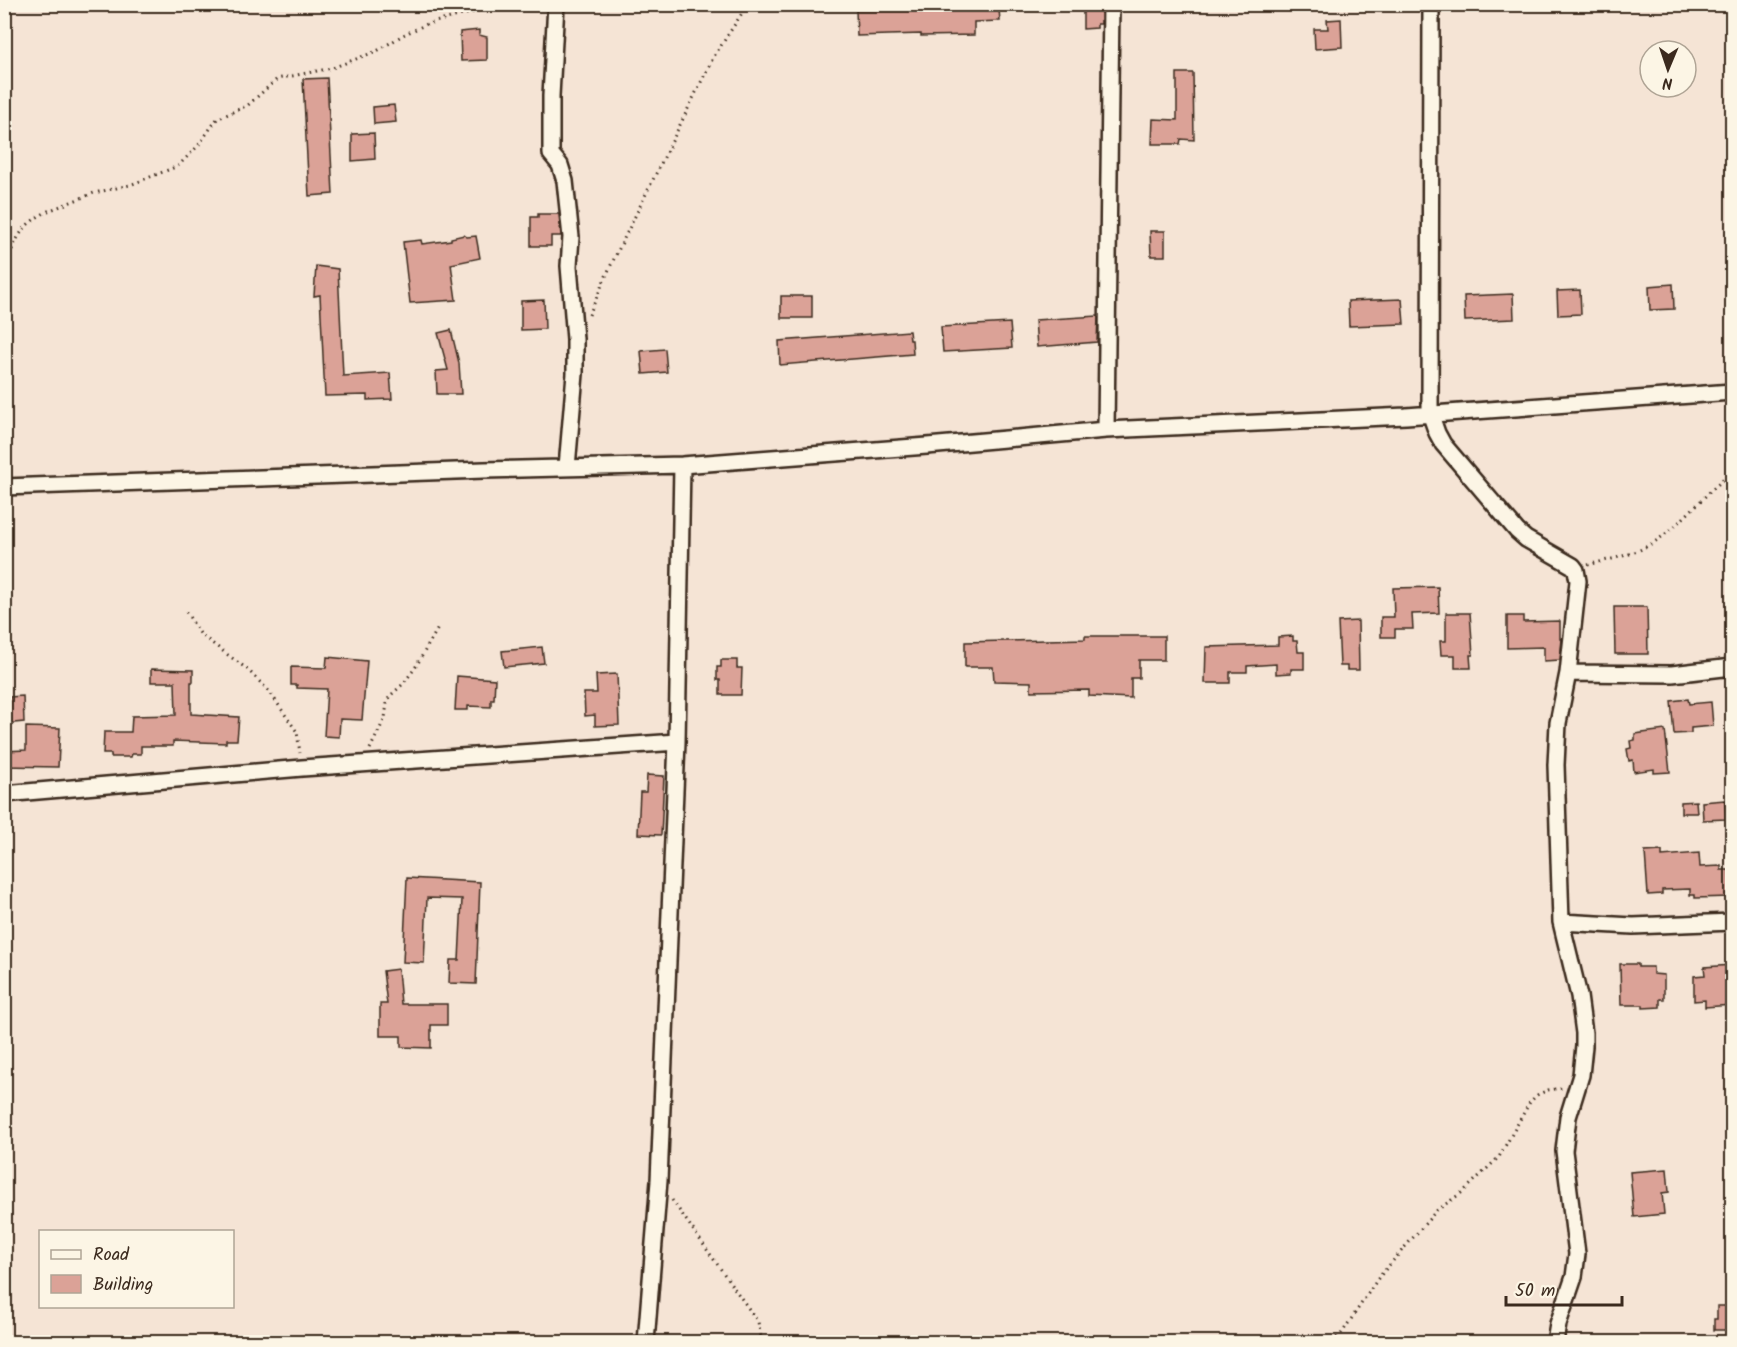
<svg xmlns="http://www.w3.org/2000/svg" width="1737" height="1347" font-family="Kalam,sans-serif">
  <rect width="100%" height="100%" fill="#f5e4d5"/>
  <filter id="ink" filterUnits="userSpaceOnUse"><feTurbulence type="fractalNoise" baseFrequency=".0167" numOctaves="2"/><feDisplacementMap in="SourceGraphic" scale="12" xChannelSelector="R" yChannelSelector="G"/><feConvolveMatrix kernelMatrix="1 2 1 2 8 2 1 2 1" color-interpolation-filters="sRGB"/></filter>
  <g filter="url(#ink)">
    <path fill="#dba297" stroke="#3b2a1e" stroke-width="1.5" d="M1083 4H1101V24H1097V28L1083 29Z
      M973 7V10L999 9 1000 21 974 22V35L921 36V34L857 36 856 10Z
      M1341 19 1342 47 1315 49 1314 29H1328L1327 20Z
      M479 30V35L487 37V60L461 61 460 32Z
      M1177 73H1193L1194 140 1181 139 1180 144H1152L1153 119 1177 120Z
      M327 78 333 194 309 196 303 79Z
      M394 105 396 122 374 124 373 107Z
      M374 133 375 159 352 161V134Z
      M538 214H559L561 236H551V246H531V217H538Z
      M1150 231H1165V256H1151Z
      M464 235 467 237 476 236 480 258 451 264 456 300 410 303 403 242 421 240 422 244 451 240V238Z
      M316 266 338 269 343 376 390 373 392 399 367 400V395L325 396 320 295 314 296Z
      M1673 284 1674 309 1650 310 1649 286Z
      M1580 290 1581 314 1558 315 1557 291Z
      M1513 294 1514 319 1465 321 1464 296Z
      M781 296H812V318H781Z
      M1402 299 1404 324 1349 326 1348 301Z
      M544 300 545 329 521 330V301Z
      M1098 316 1097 342 1037 347 1035 320Z
      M1010 323 1012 348 943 352 941 327Z
      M451 330 459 363 461 394H437L436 371 448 370 438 333Z
      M909 331 910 340H912L913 354 780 365 779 341Z
      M665 349 667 372 643 374 641 351Z
      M1438 587 1439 613 1412 614 1413 629H1395V637H1381V617H1394L1393 588Z
      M1614 607H1647L1648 654H1615Z
      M1446 613H1470L1473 655H1470L1471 668H1455V655H1441L1440 641H1446Z
      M1507 616H1523V622L1560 621V639H1562L1560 660 1544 661V647L1507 648Z
      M1358 621 1359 670H1347V666H1340L1338 622Z
      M1085 636H1164V660H1139V678H1131V698L1089 696V690L1031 691V682L994 681 993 667H965V642L1085 639Z
      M1293 636V641H1297L1298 652H1304V669H1291V673L1276 674V664L1247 666V672H1230V683H1205L1206 647 1278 645V637Z
      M542 647 544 663 504 667 502 651Z
      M327 657 367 661 362 720 340 719 339 737 324 736 327 689 297 688V685H291V667L326 668Z
      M721 660H737V668H742L741 695H720V680H717V667H721Z
      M151 669 193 670V682H191V714L239 717 237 740H226V743L173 741V746H141V754H132L131 757H111V754H103L104 732H131L132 716 176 715 175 682H151Z
      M617 674 619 725 595 726V715L585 716 584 693H597L596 675Z
      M457 676 495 679 494 699H491V707L468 706V710H455Z
      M23 696 24 722 4 724V699H10L9 697Z
      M1688 699 1689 704 1711 702 1713 726 1691 728V733L1674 734 1671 701Z
      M26 727 60 728 58 767 4 766V751L26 750Z
      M1665 730 1670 772 1654 773V769L1634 772 1633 760 1629 761 1627 749 1631 748 1630 741 1635 740V734Z
      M647 775 664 776 661 835 638 834 640 792H646Z
      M1725 800 1726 819 1703 820 1702 802Z
      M1696 801 1697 813H1681V802Z
      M1662 851V856L1699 853 1700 867 1721 866V870H1729L1730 897 1695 898V895H1690V889L1662 890V894L1648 895 1645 852Z
      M407 878 480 882 476 984 449 983 450 960H459L462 899 427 898 424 963 403 962Z
      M1620 964H1638V967H1653V974L1664 975V999H1660V1007L1643 1008V1005H1621Z
      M1732 965V1005L1705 1007V1000L1694 1001V976L1705 975 1704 967Z
      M398 969 401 1004H447V1025H431V1048L401 1047V1036H380V1004H387L383 971Z
      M1667 1169 1669 1192 1662 1193 1664 1214 1634 1217 1630 1172Z
      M1717 1306H1732V1330H1714V1319H1717Z"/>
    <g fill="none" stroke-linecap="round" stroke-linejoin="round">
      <g stroke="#3b2a1e" stroke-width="20">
        <path id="street" d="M556 4 551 96V154L560 165 565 181 571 237 569 266 575 339V374L567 467
          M1431 4 1430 413 1437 433 1443 444 1517 531 1526 539 1573 566 1576 570 1578 581 1568 673 1558 723 1556 765 1561 922 1579 996 1584 1033V1046L1581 1075 1568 1117 1564 1151 1577 1254 1574 1277 1558 1324 1555 1342
          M1106 430 1111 4
          M4 487 484 470 682 465 927 446 1106 430 1406 416 1732 392
          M1568 673 1672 674 1732 667
          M677 742 682 465
          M4 794 302 768 677 742 659 1181 646 1342
          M1561 922 1633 926 1732 922"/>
      </g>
      <path stroke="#3b2a1e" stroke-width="3" stroke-dasharray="1.5 4.5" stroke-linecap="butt" d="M4 266 18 237 26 226 36 218 48 211 94 193 130 185 178 166 198 146 217 119 248 105 277 79 332 68 377 51 403 35 427 24 505 4
        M589 315 610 267 713 58 748 4
        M1588 565C1609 559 1632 556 1651 544 1679 528 1704 493 1732 473
        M186 612 201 635 247 669 269 691 297 732 300 753
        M370 749 385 718 387 703 389 697 403 684 415 668 438 628
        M672 1200 758 1322 762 1342
        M1332 1342 1342 1333 1379 1277 1436 1211 1464 1191 1499 1157 1530 1102 1537 1095 1548 1090 1563 1088"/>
      <use href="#street" stroke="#fcf5e5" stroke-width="15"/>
    </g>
  </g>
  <rect width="1737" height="1347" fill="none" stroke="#fcf5e5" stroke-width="24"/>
  <rect x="12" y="12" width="1713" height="1323" fill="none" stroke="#3b2a1e" stroke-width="2" filter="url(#ink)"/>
  <rect x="39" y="1230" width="195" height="78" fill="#fcf5e5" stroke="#afa495" stroke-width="1.5"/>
  <rect x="51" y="1250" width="30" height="9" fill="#fcf5e5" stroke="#afa495" stroke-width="1.5"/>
  <text x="93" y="1260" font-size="18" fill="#3b2a1e">Road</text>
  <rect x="51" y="1275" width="30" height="18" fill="#dba297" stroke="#afa495" stroke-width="1.5"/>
  <text x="93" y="1290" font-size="18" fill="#3b2a1e">Building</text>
  <g transform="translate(1668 69) rotate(182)"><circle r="28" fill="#fcf5e5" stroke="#afa495" stroke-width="1.5"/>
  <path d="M0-4.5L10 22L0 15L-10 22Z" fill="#3b2a1e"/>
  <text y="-9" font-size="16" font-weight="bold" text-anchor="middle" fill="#3b2a1e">N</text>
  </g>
  <path d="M1506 1296v9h116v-9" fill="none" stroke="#3b2a1e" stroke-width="3"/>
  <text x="1515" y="1296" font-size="18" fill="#3b2a1e" stroke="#fcf5e5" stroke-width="4.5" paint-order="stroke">50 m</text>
</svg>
